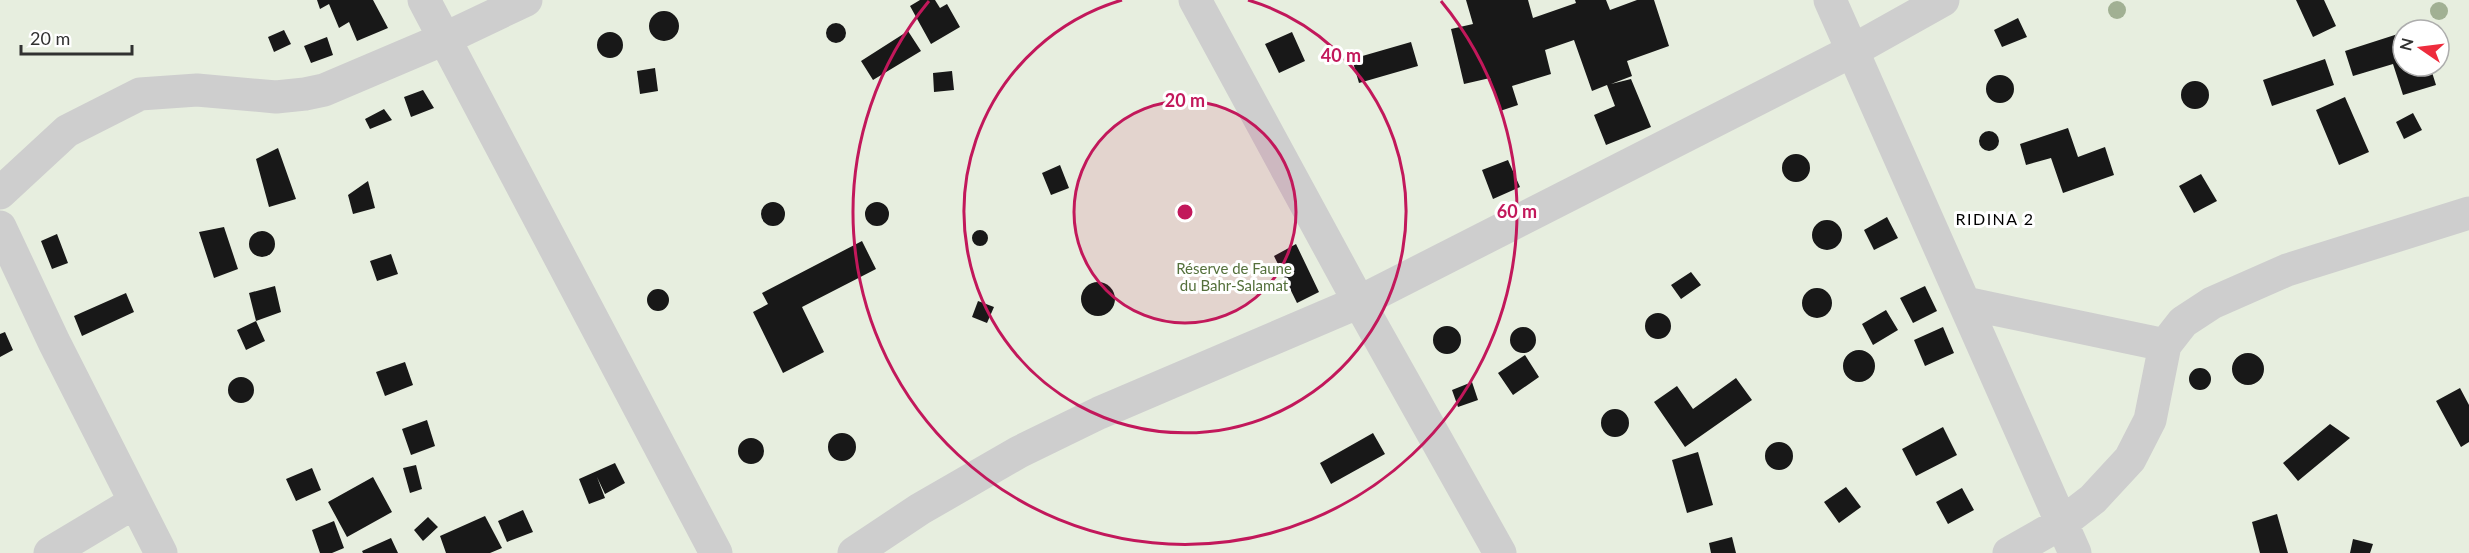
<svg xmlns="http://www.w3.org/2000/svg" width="2469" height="553" font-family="Lato,sans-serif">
  <rect width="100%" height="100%" fill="#fff"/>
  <path fill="#e7eedf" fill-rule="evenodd" d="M0 0H2469V553H0ZM2403 30H2439V66H2403Z"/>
  <path fill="#181818" d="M317 0H373L388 28 357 41 349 22 339 28 329 4 320 9Z
    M920 0H935L940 8 947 4 960 27 931 44 910 6Z
    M1466 0H1528L1533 18 1576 3 1575 0H1606L1610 10 1637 0H1654L1669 46 1627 61 1632 76 1611 84 1631 79 1651 127 1606 145 1594 115 1615 106 1607 85 1592 91 1574 40 1545 50 1551 74 1512 86 1518 105 1500 111 1490 78 1464 84 1451 29 1473 24Z
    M2296 0H2324L2336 26 2313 37Z
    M649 26a15 15 0 1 1 30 0a15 15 0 1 1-30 0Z
    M2018 18 2027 37 2002 47 1994 30Z
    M826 33a10 10 0 1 1 20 0a10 10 0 1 1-20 0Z
    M284 30 291 44 274 52 268 37Z
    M908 31 921 51 873 80 861 61Z
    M1292 32 1305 61 1279 73 1265 44Z
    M597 45a13 13 0 1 1 26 0a13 13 0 1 1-26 0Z
    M2401 33 2403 66H2430L2436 85 2403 95 2393 64 2353 76 2345 51Z
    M327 37 333 55 311 63 304 46Z
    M1411 42 1418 66 1359 83 1352 59Z
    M2325 59 2334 85 2272 106 2263 80Z
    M655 68 658 91 640 94 637 71Z
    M952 71 954 90 934 92 933 73Z
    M1986 89a14 14 0 1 1 28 0a14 14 0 1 1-28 0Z
    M2181 95a14 14 0 1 1 28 0a14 14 0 1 1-28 0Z
    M423 90 434 108 411 117 404 97Z
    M2345 97 2369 152 2339 165 2316 110Z
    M384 109 392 120 370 129 365 119Z
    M2413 113 2422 130 2404 139 2396 122Z
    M2068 128 2078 157 2105 147 2114 175 2063 193 2051 158 2026 165 2020 144Z
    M1979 141a10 10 0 1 1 20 0a10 10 0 1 1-20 0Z
    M278 148 296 199 269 207 256 159Z
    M1782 168a14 14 0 1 1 28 0a14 14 0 1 1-28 0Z
    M1508 160 1520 187 1493 199 1482 170Z
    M1060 165 1069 188 1051 195 1042 173Z
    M2201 174 2217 201 2194 213 2179 186Z
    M368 181 375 208 353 214 348 195Z
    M761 214a12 12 0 1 1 24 0a12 12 0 1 1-24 0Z
    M865 214a12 12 0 1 1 24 0a12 12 0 1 1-24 0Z
    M1887 217 1898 238 1874 250 1864 230Z
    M1812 235a15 15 0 1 1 30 0a15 15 0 1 1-30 0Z
    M224 227 238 269 214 278 199 232Z
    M972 238a8 8 0 1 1 16 0a8 8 0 1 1-16 0Z
    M249 244a13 13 0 1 1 26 0a13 13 0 1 1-26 0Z
    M57 234 68 263 52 269 41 241Z
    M862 241 876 269 802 307 824 352 783 373 753 312 768 304 762 293Z
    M1296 244 1319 292 1297 303 1274 256Z
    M391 254 398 274 377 281 370 261Z
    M1691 272 1701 285 1681 299 1671 285Z
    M1081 299a17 17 0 1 1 34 0a17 17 0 1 1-34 0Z
    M275 286 281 312 256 321 249 293Z
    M1925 286 1937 311 1913 323 1900 298Z
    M1802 303a15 15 0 1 1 30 0a15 15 0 1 1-30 0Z
    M647 300a11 11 0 1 1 22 0a11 11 0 1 1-22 0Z
    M126 293 134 312 82 336 74 316Z
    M978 301 994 307 987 323 972 317Z
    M1886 310 1898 330 1873 345 1862 324Z
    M1645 326a13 13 0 1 1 26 0a13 13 0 1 1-26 0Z
    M256 321 265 341 246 350 237 330Z
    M1433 340a14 14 0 1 1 28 0a14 14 0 1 1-28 0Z
    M1943 327 1954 353 1925 366 1914 340Z
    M1510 340a13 13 0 1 1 26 0a13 13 0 1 1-26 0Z
    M5 332 13 350 0 357V334Z
    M1843 366a16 16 0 1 1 32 0a16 16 0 1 1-32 0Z
    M2232 369a16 16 0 1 1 32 0a16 16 0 1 1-32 0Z
    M1525 355 1539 377 1513 395 1498 373Z
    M405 362 413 385 385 396 376 372Z
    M2189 379a11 11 0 1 1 22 0a11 11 0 1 1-22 0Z
    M228 390a13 13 0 1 1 26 0a13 13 0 1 1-26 0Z
    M1736 378 1752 400 1685 447 1654 402 1677 386 1693 409Z
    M1472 382 1478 400 1458 407 1452 390Z
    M2460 388 2469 405V442L2461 447 2436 401Z
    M1601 423a14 14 0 1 1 28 0a14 14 0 1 1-28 0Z
    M427 420 435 446 411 455 402 429Z
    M2330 424 2350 438 2298 481 2283 463Z
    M1943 427 1957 455 1916 476 1902 449Z
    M828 447a14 14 0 1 1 28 0a14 14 0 1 1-28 0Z
    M1373 433 1385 454 1331 484 1320 463Z
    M738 451a13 13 0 1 1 26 0a13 13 0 1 1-26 0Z
    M1765 456a14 14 0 1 1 28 0a14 14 0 1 1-28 0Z
    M1698 452 1713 505 1687 513 1672 460Z
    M615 463 625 483 605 494 597 477 605 498 589 504 579 479Z
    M416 465 422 489 410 493 403 468Z
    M312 468 321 490 296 501 286 479Z
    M373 477 392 512 347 537 328 502Z
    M1846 487 1861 507 1839 523 1824 502Z
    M1962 488 1974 510 1948 524 1936 502Z
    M523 510 533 532 507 542 498 521Z
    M2277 514 2288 553H2260L2252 522Z
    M485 516 502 548 490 553H446L440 536Z
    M428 517 438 527 423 541 414 530Z
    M334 521 344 548 332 553H320L312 530Z
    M1732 537 1736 553H1711L1709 543Z
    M391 538 398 553H363L362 551Z
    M2353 539 2373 544 2370 553H2350Z"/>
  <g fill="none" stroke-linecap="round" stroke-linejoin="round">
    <path stroke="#cecece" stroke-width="33" d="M424 0 716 553
      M1195 0 1359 302 1500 553
      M1830 0 2075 553
      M0 193 67 131 140 94 197 90 276 97 305 94 324 90 444 39 526 0
      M0 227 54 342 161 553
      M1965 303 2165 345
      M50 553 135 502
      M854 553 920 509 1019 452 1099 413 1359 302 1852 51 1943 0
      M2009 553 2062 523 2093 499 2130 459 2150 420 2165 345 2183 322 2212 303 2287 270 2469 213"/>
  </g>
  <g fill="#a1b093">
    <circle cx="2117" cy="10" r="9"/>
    <circle cx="2439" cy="11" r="9"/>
  </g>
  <circle cx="1185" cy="212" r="111" fill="#c2185b" fill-opacity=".12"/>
  <g fill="none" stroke="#c2185b" stroke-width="3">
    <circle cx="1185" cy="212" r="111"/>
    <path d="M1248 0A221 221 0 1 1 1122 0"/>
    <path d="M1441 1A332 332 0 1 1 929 1"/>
  </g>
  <g text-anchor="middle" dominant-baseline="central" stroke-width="6" stroke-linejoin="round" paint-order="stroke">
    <g font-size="15" fill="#54703b" stroke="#fff">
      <text x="1234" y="268">Réserve de Faune<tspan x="1234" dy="17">du Bahr-Salamat</tspan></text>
    </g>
    <g font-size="16" letter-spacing="1.5" fill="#000" stroke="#fff">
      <text x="1995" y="218">RIDINA 2</text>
    </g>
  </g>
  <circle cx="1185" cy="212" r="9" fill="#c2185b" stroke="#fff" stroke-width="3"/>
  <g font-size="18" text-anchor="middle" font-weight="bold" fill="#c2185b" stroke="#fff" stroke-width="6" stroke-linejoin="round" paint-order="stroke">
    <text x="1341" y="62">40 m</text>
    <text x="1185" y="107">20 m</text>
    <text x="1517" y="218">60 m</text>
  </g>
  <g transform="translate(2421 48) rotate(284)"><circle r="28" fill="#ffffff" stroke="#adadad" stroke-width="1.5"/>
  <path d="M0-4.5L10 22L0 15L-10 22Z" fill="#ee2c3d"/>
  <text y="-9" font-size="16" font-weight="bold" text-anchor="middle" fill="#313131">N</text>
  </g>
  <path d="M21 45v9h111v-9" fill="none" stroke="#313131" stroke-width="3"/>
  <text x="30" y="45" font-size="18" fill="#313131" stroke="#ffffff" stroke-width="4.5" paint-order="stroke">20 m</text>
</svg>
